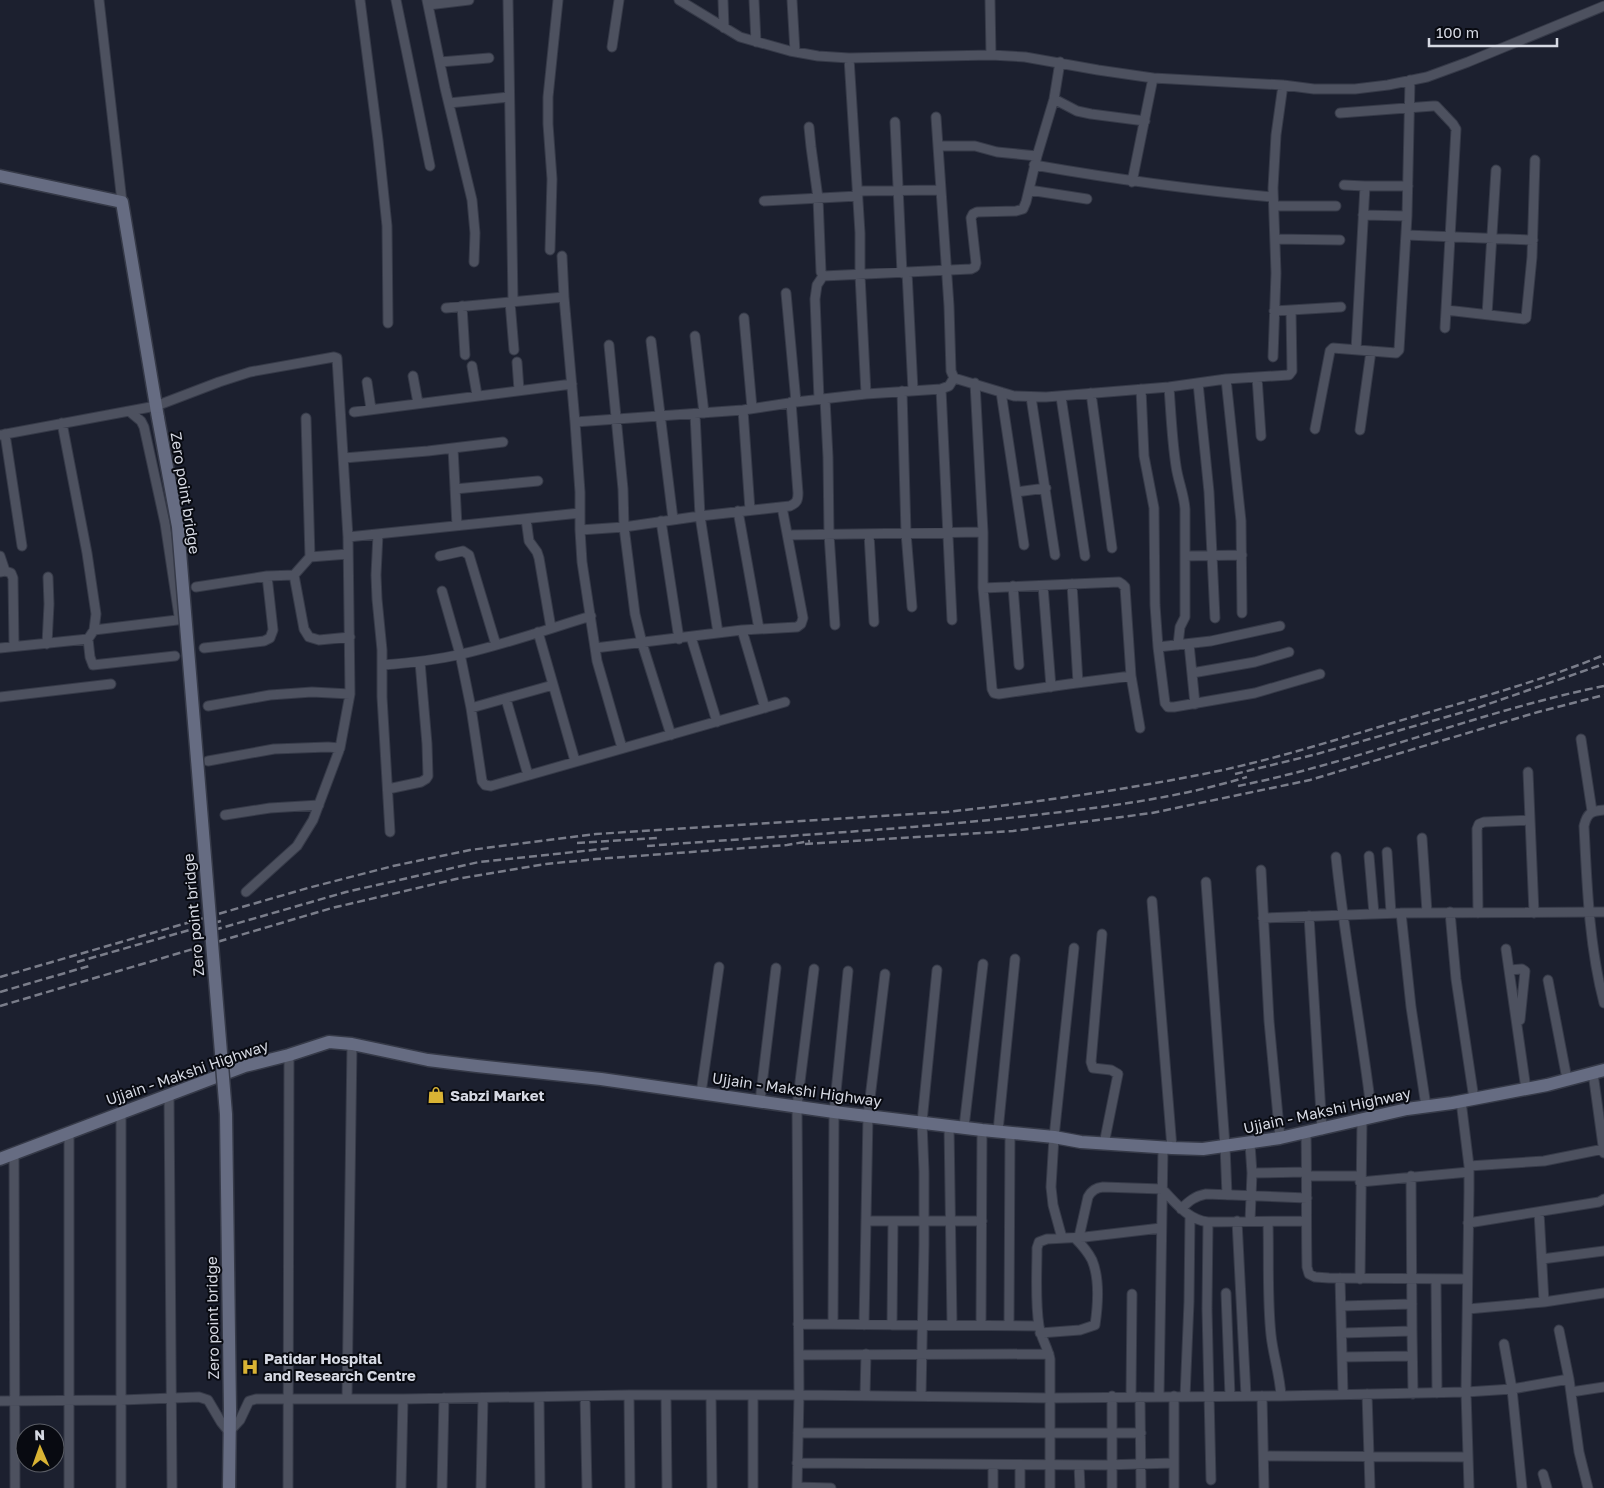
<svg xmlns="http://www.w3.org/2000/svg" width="1604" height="1488" font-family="'Golos Text',sans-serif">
  <rect width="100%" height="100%" fill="#1c202f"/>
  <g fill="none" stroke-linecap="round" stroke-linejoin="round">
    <g stroke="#363a48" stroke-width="11">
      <path id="street" d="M99 0 122 202
        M360 0 378 140 387 226 388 323
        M396 0 430 166
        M427 0 445 88 472 200 475 233 474 262
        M508 0 513 301
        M679 0 740 37 790 51 818 56 849 58 991 55 1025 57 1098 70 1153 78 1283 85 1314 89H1355L1388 85 1427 77 1468 62 1604 6
        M723 0 724 28
        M754 0 756 42
        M792 0 795 52
        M990 0 991 55
        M428 5 469 0
        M612 47 619 0
        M849 58 860 233V275L866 394
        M440 62 489 58
        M1054 99 1077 111 1091 114 1145 121
        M449 103 509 97
        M1340 113 1433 106H1436L1453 124 1456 129 1445 328
        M936 117 949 306 951 371 954 378 1014 396 1046 397 1169 387 1226 379 1289 375 1292 371 1291 310
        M895 122 902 273
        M809 127 811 147 818 198 821 272 823 276 971 269 975 267 976 263 971 218 973 214 977 212 1016 211 1023 209 1026 202 1037 156 1054 99 1060 62
        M938 146H975L997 152 1037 156
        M1034 165C1114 179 1193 190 1273 197
        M1132 182 1153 78
        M1344 185 1365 186
        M1029 190 1087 199
        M857 191 940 190
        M764 201 858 196
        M1274 206H1336
        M1363 215 1407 216
        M1406 235 1533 240
        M1275 239 1340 240
        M550 250 552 179 548 124V97L558 0
        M562 256 564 297 575 422 580 492V530L582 562 597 661 622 748
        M907 272 913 390
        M786 293 796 402
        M510 302 514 350
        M462 306 465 355
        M446 308 564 297
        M1446 310 1524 319 1526 318 1532 257 1535 160
        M1274 311 1341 307
        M1487 315 1496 170
        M744 318 752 408
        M695 336 704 413
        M651 341 673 519
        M609 345 623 489 624 527 635 614 642 643 671 735
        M1356 350 1365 186H1408
        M1273 357 1276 273 1273 188 1276 135 1283 85
        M517 362 519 390
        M472 366 477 395
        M413 376 418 403
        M1257 377 1261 436
        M1226 379 1241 521 1242 613
        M367 382 371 409
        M975 383 983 532V588L992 689 994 693 999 694 1069 684 1131 676
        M1198 383 1209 492 1215 618
        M1169 387C1171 414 1172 440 1176 466 1178 481 1184 494 1185 509V617L1180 627 1178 645
        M941 389 952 620
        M1141 389 1144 456 1154 508 1155 605 1158 647 1165 703 1168 707H1174L1255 693 1320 674
        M902 391 906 533 912 607
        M1001 392 1024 545
        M1091 393 1112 548
        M1031 397 1055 555
        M1061 397 1085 556
        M819 399 815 299 817 285 823 276
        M825 399 828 457 829 534 835 625
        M743 410 750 510
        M354 412 572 384
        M695 414 700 516 718 633
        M306 418 310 557 348 554
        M575 422 743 410 796 402 866 394 941 389 949 386 954 378
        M1315 429 1330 351 1333 348 1396 353 1399 350 1407 216 1410 80
        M1360 430 1371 351
        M5 434 22 546
        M0 435 156 406 219 382 250 372 334 357 337 358 348 537 350 694 340 748 313 820 297 846 246 892
        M453 448 457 526
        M344 458 428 451 503 442
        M455 489 538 481
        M1016 492 1046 488
        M738 511 759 629
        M526 519 529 541 537 552 539 558 551 628
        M661 521 679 639
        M580 530 624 527 700 516 790 506C797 503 798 500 798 493L791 402
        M378 534 376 575 377 599 382 650V697L390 832
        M869 534 874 622
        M788 535 983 532
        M348 537 580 513
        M0 556 5 571 0 572
        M440 556 463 551 469 555 496 645
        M1185 556 1242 555
        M5 571 11 573 13 578 14 646
        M294 575 304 629 309 637 319 640 350 637
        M1072 584 1078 683
        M1013 586 1019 665
        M1043 586 1051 687
        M196 587 267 576 294 575 310 557
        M983 588 1119 582 1122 584 1125 587 1131 676 1140 728
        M442 591 460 654 471 708 482 781 485 785 491 786 785 702
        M94 630 177 620 179 616 165 523 144 427 141 421 129 411
        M742 630 765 708
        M538 632 575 761
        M691 637 717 722
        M88 639 90 657 93 665 175 656
        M47 644 49 604 48 577
        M1189 644 1195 704
        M1158 647 1211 641 1280 626
        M0 648 88 639 94 630 96 614 87 553 62 423
        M204 648 264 641 270 638 273 630 267 576
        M595 648 742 630 797 627 801 624 803 618 782 507
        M382 665C409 663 436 660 462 654 506 644 548 629 591 616
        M1192 673 1255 662 1289 652
        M0 697 111 684
        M506 699 528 775
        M208 706 270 695 312 692 350 694
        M471 708 553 685
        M1581 739 1592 811
        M208 761 274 749 328 747 340 748
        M1528 772 1534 913
        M388 789 421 782 426 779 428 776 427 744 420 662
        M1604 810C1591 811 1587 813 1584 826 1587 885 1589 946 1604 1003
        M225 815 270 808 319 805
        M1422 838 1427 912
        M1387 852 1391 913
        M1369 856 1374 914
        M1336 857C1345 944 1362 1030 1372 1117
        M1261 870 1269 1021 1280 1138
        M1206 882 1225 1146 1227 1195
        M1152 901 1172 1148
        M1450 912 1456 979 1474 1099
        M1401 913 1411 1007 1426 1106
        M1478 913 1477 829 1479 824 1484 822 1530 820
        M1309 916 1322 1130
        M1263 918 1401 913 1604 912
        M1102 934 1091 1062 1093 1068 1111 1070 1118 1074 1104 1144
        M1506 949 1526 1089
        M1509 970 1522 969 1525 971 1520 1020
        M1548 980 1567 1079
        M1593 1073 1604 1153
        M701 1093 719 967
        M169 1095 172 1488
        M760 1101 776 968
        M1461 1101 1469 1166V1191L1466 1392 1469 1488
        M949 1125 952 1324
        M964 1127 983 964
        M998 1131 1015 959
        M1306 1134C1307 1178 1306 1223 1307 1267L1309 1274 1315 1277 1329 1278 1467 1279
        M14 1153 15 1488
        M1469 1166 1544 1161 1604 1149
        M1252 1173 1306 1172
        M1307 1176H1361
        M1411 1176 1412 1331 1413 1394
        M1360 1182 1469 1172
        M1181 1209C1189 1201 1195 1196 1206 1194L1307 1198
        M1539 1212 1544 1302
        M866 1221H982
        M1237 1221 1246 1396
        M1250 1221 1252 1173 1250 1144
        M1208 1222 1207 1309 1211 1480
        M1268 1222C1269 1259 1267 1297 1271 1335 1273 1355 1280 1375 1281 1396
        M1468 1223 1599 1202 1604 1199
        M1079 1237 1088 1197C1092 1190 1096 1188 1103 1187L1162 1189C1176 1203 1187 1219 1208 1222L1306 1221
        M1062 1238 1053 1205 1051 1187 1054 1137 1074 948
        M1542 1259 1604 1251
        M1340 1278 1343 1394
        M1360 1279 1362 1120
        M1436 1279 1437 1393
        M1226 1293 1230 1396
        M1341 1306 1412 1304
        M1468 1309 1544 1302 1604 1293
        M798 1324 1039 1326
        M833 1324 834 1112 848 971
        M864 1325 868 1115 885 974
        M892 1325 893 1221
        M981 1325 982 1130
        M1009 1325 1010 1132
        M1559 1330 1569 1379 1579 1452 1588 1488
        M1040 1333 1080 1330 1095 1325C1098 1305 1100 1279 1092 1260 1088 1252 1082 1245 1075 1238
        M1342 1333 1412 1331
        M1504 1344 1512 1389 1522 1488
        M799 1355 1049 1354
        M1342 1357 1412 1356
        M1571 1392 1604 1387
        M1367 1394 1370 1488
        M629 1395 630 1488
        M666 1395 667 1488
        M711 1395 712 1488
        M865 1395 866 1354
        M585 1396 587 1488
        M921 1396 924 1244V1172L922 1122 937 970
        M1159 1396 1163 1148
        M1262 1396 1264 1488
        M539 1397 540 1488
        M1131 1397 1132 1294
        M1140 1397 1141 1488
        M1185 1397 1189 1302 1190 1216
        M347 1399 352 1044
        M0 1401 121 1400 199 1397 208 1400 221 1422 229 1432 240 1420 249 1401 256 1399H403L629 1395H799L1050 1398 1281 1396 1466 1392 1512 1389 1569 1379
        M798 1433H1141
        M1264 1456 1468 1457
        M797 1463 1104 1465 1174 1463
        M993 1465V1488
        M1020 1465V1488
        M1079 1465 1080 1488
        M1543 1474 1547 1488
        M797 1487 831 1488
        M69 1488V1132
        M121 1488V1112
        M288 1488 289 1055
        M401 1488 403 1399
        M442 1488 444 1398
        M481 1488 483 1398
        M753 1488V1395
        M797 1488 799 1395 797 1106 814 969
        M1050 1488V1359C1048 1348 1041 1338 1039 1326 1035 1301 1037 1274 1037 1248L1039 1242 1047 1239 1085 1237 1161 1228
        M1112 1488V1396
        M1174 1488V1396"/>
    </g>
    <g stroke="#363a48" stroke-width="15">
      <path id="secondary" d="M0 176 122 202 158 418
        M0 1159 245 1066 289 1055 329 1042 352 1044 428 1060 477 1066 601 1079 834 1112 982 1130 1054 1137 1081 1142 1172 1148 1203 1149 1280 1138 1407 1109 1452 1103 1547 1085 1604 1070
        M229 1488 230 1410"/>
    </g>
    <use href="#street" stroke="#4d515f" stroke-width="9"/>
    <use href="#secondary" stroke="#666c82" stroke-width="12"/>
    <path stroke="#7a7d8a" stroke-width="2.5" stroke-dasharray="8 4" stroke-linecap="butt" d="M1235 774 1317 754 1474 709 1604 664
      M1238 786C1362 761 1480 711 1604 686
      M577 843 657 838
      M805 844 1013 831 1152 813 1310 780 1538 712 1604 695
      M647 846C776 836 906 830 1035 815 1106 807 1178 798 1247 777
      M214 930 346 892 479 862 612 848
      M77 962 221 921
      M0 977 308 888 393 866 470 850 596 834 946 812C1039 802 1132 789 1223 770 1286 756 1348 736 1409 718 1475 699 1541 681 1604 655
      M0 992 89 966
      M0 1006 332 908 456 879 546 864 596 859 787 845 810 841"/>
    <g stroke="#363a48" stroke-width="15" stroke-linecap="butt">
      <path id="secondary-bridge" d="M158 418 178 527 226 1114 230 1410"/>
    </g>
    <use href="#secondary-bridge" stroke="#666c82" stroke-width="12"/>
  </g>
  <defs>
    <g id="shop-bare" transform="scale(1.35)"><path d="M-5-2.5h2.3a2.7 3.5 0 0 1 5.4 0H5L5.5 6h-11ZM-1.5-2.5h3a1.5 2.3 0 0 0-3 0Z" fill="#d9b334" stroke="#080a11" stroke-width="2.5" paint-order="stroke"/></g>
    <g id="hospital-bare" transform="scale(1.35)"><path d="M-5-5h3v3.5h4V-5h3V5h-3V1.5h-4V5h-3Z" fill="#d9b334" stroke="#080a11" stroke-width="2.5" paint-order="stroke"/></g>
  </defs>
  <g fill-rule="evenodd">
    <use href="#shop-bare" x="436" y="1095"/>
    <use href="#hospital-bare" x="250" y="1367"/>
  </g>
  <g text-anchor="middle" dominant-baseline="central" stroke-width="4" stroke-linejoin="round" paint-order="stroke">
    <g font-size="15" fill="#d6d9e3" stroke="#080a11">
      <text transform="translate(186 493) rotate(81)">Zero point bridge</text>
      <text transform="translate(193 915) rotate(-95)">Zero point bridge</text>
      <text transform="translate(187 1072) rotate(-19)">Ujjain - Makshi Highway</text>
      <text transform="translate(797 1089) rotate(8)">Ujjain - Makshi Highway</text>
      <text transform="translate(1327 1110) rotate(-12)">Ujjain - Makshi Highway</text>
      <text transform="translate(212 1318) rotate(-91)">Zero point bridge</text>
    </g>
    <g font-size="15" font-weight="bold" fill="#d6d9e3" stroke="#080a11" text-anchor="start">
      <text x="450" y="1095">Sabzi Market</text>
      <text x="264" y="1358">Patidar Hospital<tspan x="264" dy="17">and Research Centre</tspan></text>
    </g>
  </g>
  <g transform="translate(40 1448) rotate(358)"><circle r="24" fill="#080a11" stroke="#5a5d65"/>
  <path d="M0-4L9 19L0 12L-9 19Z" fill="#d9b334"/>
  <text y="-8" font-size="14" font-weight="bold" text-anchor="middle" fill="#d6d9e3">N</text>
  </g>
  <path d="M1429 38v8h128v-8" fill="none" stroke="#d6d9e3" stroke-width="2.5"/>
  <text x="1436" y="38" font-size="15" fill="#d6d9e3" stroke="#080a11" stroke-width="4" paint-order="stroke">100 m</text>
</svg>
